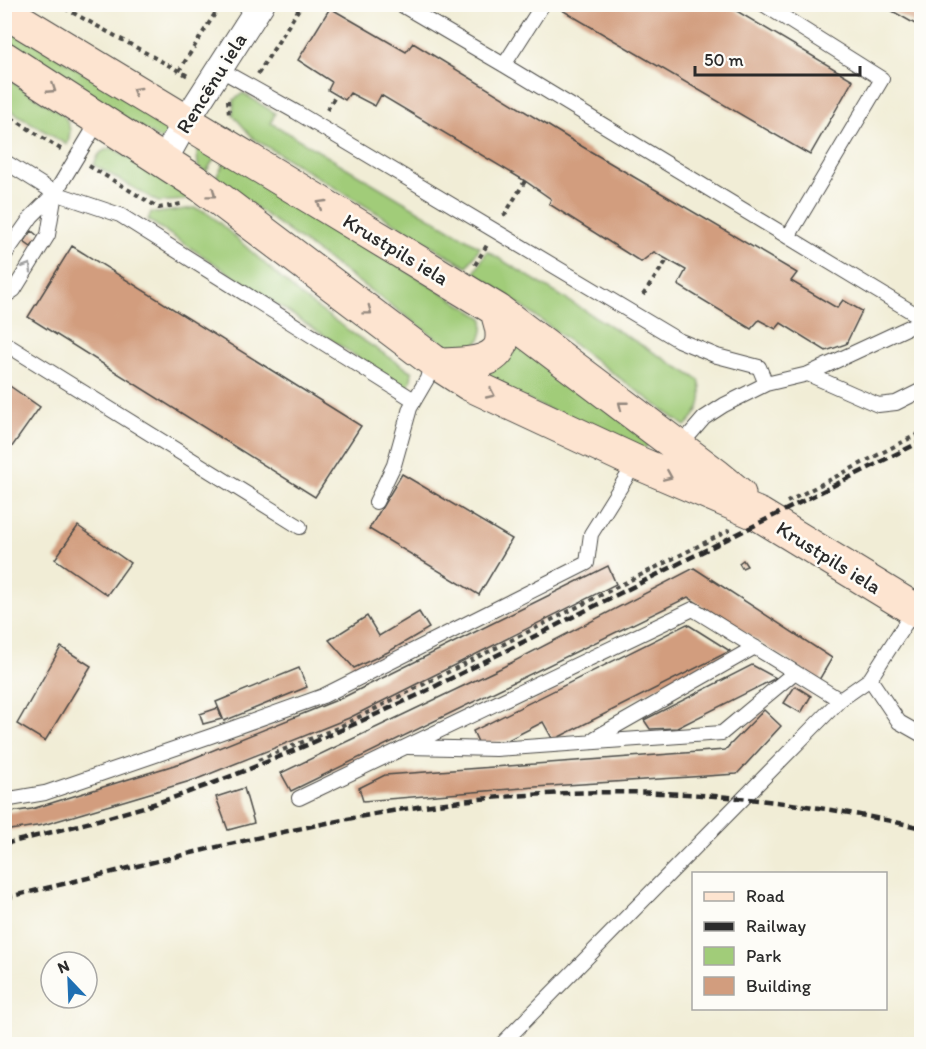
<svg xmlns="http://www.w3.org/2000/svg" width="926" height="1049" font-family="Itim,sans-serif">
  <rect width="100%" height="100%" fill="#fdfcf7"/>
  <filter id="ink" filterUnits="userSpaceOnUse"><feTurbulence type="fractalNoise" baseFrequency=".0167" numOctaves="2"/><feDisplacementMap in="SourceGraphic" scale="12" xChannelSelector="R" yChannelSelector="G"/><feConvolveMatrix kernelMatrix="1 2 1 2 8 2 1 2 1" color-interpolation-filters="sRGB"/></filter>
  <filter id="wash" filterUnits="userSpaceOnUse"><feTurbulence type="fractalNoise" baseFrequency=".008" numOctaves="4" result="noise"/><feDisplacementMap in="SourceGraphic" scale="24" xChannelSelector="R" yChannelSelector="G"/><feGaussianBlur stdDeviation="1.35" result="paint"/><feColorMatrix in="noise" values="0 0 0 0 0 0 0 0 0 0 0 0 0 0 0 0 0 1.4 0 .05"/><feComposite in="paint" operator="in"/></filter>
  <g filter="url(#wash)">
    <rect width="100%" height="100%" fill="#f1edd6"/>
    <path fill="#a1cc79" stroke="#667c52" stroke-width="1.5" d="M4 24 170 125 165 142 5 47Z
      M4 77 63 114C70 125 72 132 67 145L5 107Z
      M243 93 275 113 271 123 480 247 467 267 254 139 233 115 234 100Z
      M112 148 191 192 185 200 158 202 94 165C98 154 101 150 112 148Z
      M201 148 218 153 206 172 198 167 197 152Z
      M227 159 483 318C486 344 473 350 450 348L215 178Z
      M194 208 204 211 215 219 302 297 355 335 412 372 411 381 406 389 148 220 151 212 157 213Z
      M487 251 699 380C705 400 700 412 685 426L475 272Z
      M514 335 649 443 645 448 638 451 474 375Z"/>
    <g id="blocks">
      <path fill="#d29d7e" d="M566 4H725L853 80 810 155 562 10Z
        M880 4H922V14L915 24Z
        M330 8 406 52 413 43 583 147 797 273 791 281 837 308 843 300 862 311 846 344 826 351 781 323 776 329 759 320 751 329 678 285 686 270 654 252 641 262 549 204 551 199 525 181 381 95 375 106 350 93 345 100 328 90 332 82 298 60Z
        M32 231 39 237 31 247 24 242Z
        M72 246 361 426 315 497 28 317Z
        M4 382 40 407 4 458Z
        M402 474 512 539 479 595 369 529Z
        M78 526 130 563 107 595 55 559Z
        M743 560 747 566 742 568 739 563Z
        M608 566 616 584 349 718 197 779 43 825 4 831V813L32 809 184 762 342 698Z
        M694 568 832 658 819 680 688 597 291 791 281 773 501 668Z
        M419 612 429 628 388 652 354 668 329 640 367 616 379 636Z
        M687 624 730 651 553 740 543 722 508 740 479 744 473 731Z
        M61 647 91 666 45 741 17 724Z
        M752 665 776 678 677 728 650 729 644 720Z
        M299 668 307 687 224 721 216 702Z
        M795 686 811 696 801 713 784 703Z
        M218 708 222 719 203 724 200 714Z
        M764 710 781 726 737 774 535 787 363 801 359 788 385 775 725 750Z
        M244 788 254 823 228 830 216 797Z"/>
    </g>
  </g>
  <g filter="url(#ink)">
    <use href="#blocks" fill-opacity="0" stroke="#494845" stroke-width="1.5"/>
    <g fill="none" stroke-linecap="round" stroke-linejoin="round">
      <g stroke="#494845" stroke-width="16">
        <path id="lane" d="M400 4 504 65 922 318
          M763 4 882 79 788 237
          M504 65 543 4
          M219 69 296 112 678 340 717 356 759 367 766 384 724 405 704 418 679 447
          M4 161 55 193 120 215 414 400
          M4 256 32 216 55 193 99 120
          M4 297 14 290 48 235 55 193
          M4 343 300 527
          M808 374 878 405 896 403 922 390
          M766 384 808 374 922 321
          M376 502 394 465 410 408 427 379 432 360
          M870 679 899 722 922 735
          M595 738 755 647
          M408 747 496 749 722 733 795 672
          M299 798 693 609 840 700
          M4 800 45 793 211 736 323 696 587 563 591 534 636 462
          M4 1044H8
          M502 1044 840 700 870 679 914 610"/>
      </g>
      <g stroke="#494845" stroke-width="28">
        <path id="street" d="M163 162 186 121 261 4"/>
      </g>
      <g stroke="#494845" stroke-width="35">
        <path id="secondary" d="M4 11 497 310 717 476 739 494
          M4 58 202 186 432 360 469 384 636 462 760 515 922 614
          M441 365C462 364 504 366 502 334 502 326 498 318 497 310"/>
      </g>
      <path stroke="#494845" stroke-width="4" stroke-dasharray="4.5 4.5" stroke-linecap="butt" d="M57 4 188 76
        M179 71 221 4
        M258 74 302 4
        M228 100 229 116
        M327 110 336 95
        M4 113 62 150
        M89 166 159 208 181 204
        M504 216 525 181
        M475 265 487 245
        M643 295 667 260
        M787 502 922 432
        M258 760 337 728 730 530
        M918 1044H922"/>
      <use href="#lane" stroke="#fff" stroke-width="14"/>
      <use href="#street" stroke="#fff" stroke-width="26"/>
      <use href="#secondary" stroke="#fde4d0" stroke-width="33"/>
      <path stroke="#2b2b2b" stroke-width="4.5" stroke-dasharray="9 4.5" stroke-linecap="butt" d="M4 844C61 830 117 816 172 798 255 769 336 733 416 696L922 441
        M4 898C133 868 262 833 392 811 569 781 747 787 922 828"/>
    </g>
    <defs><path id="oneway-chevron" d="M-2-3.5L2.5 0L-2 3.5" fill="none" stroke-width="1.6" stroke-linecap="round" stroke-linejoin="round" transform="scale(1.5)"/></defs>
    <g stroke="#94887e">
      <use href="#oneway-chevron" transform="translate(52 89) rotate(33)"/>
      <use href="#oneway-chevron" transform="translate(136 91) rotate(-149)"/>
      <use href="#oneway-chevron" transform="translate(212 194) rotate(37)"/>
      <use href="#oneway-chevron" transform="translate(321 204) rotate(-149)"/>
      <use href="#oneway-chevron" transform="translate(368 311) rotate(37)"/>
      <use href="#oneway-chevron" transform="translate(491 394) rotate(25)"/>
      <use href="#oneway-chevron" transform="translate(622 405) rotate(-142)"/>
      <use href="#oneway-chevron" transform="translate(668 476) rotate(23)"/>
    </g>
    <use stroke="#a0a0a0" href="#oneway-chevron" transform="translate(28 267) rotate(-59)"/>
  </g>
  <g text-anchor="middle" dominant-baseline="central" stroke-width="5" stroke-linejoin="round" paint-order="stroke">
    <g font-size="21" fill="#2b2b2b" stroke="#fdfcf7">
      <text transform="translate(211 83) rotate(-58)">Rencēnu iela</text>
      <text transform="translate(396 249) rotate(31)">Krustpils iela</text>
      <text transform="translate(829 557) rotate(32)">Krustpils iela</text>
    </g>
  </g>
  <rect width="926" height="1049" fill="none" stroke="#fdfcf7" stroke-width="24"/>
  <rect x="692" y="872" width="195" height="138" fill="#fdfcf7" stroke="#a9a8a5" stroke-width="1.5"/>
  <rect x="704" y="892" width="30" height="9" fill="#fde4d0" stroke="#a9a8a5" stroke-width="1.5"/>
  <text x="746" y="902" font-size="18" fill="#2b2b2b">Road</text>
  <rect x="704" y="922" width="30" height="9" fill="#2b2b2b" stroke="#a9a8a5" stroke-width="1.5"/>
  <text x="746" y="932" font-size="18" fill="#2b2b2b">Railway</text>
  <rect x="704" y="947" width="30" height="18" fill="#a1cc79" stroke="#a9a8a5" stroke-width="1.5"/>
  <text x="746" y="962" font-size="18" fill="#2b2b2b">Park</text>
  <rect x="704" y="977" width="30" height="18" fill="#d29d7e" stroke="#a9a8a5" stroke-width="1.5"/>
  <text x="746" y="992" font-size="18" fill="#2b2b2b">Building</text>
  <g transform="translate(69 980) rotate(337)"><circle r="28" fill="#fdfcf7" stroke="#a9a8a5" stroke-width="1.5"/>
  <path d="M0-4.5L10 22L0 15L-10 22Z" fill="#1f6fb2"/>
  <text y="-9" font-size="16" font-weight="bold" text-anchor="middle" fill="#2b2b2b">N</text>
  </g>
  <path d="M695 66v9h165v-9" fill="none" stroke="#2b2b2b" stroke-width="3"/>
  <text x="704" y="66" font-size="18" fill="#2b2b2b" stroke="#fdfcf7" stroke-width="4.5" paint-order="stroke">50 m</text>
</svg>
